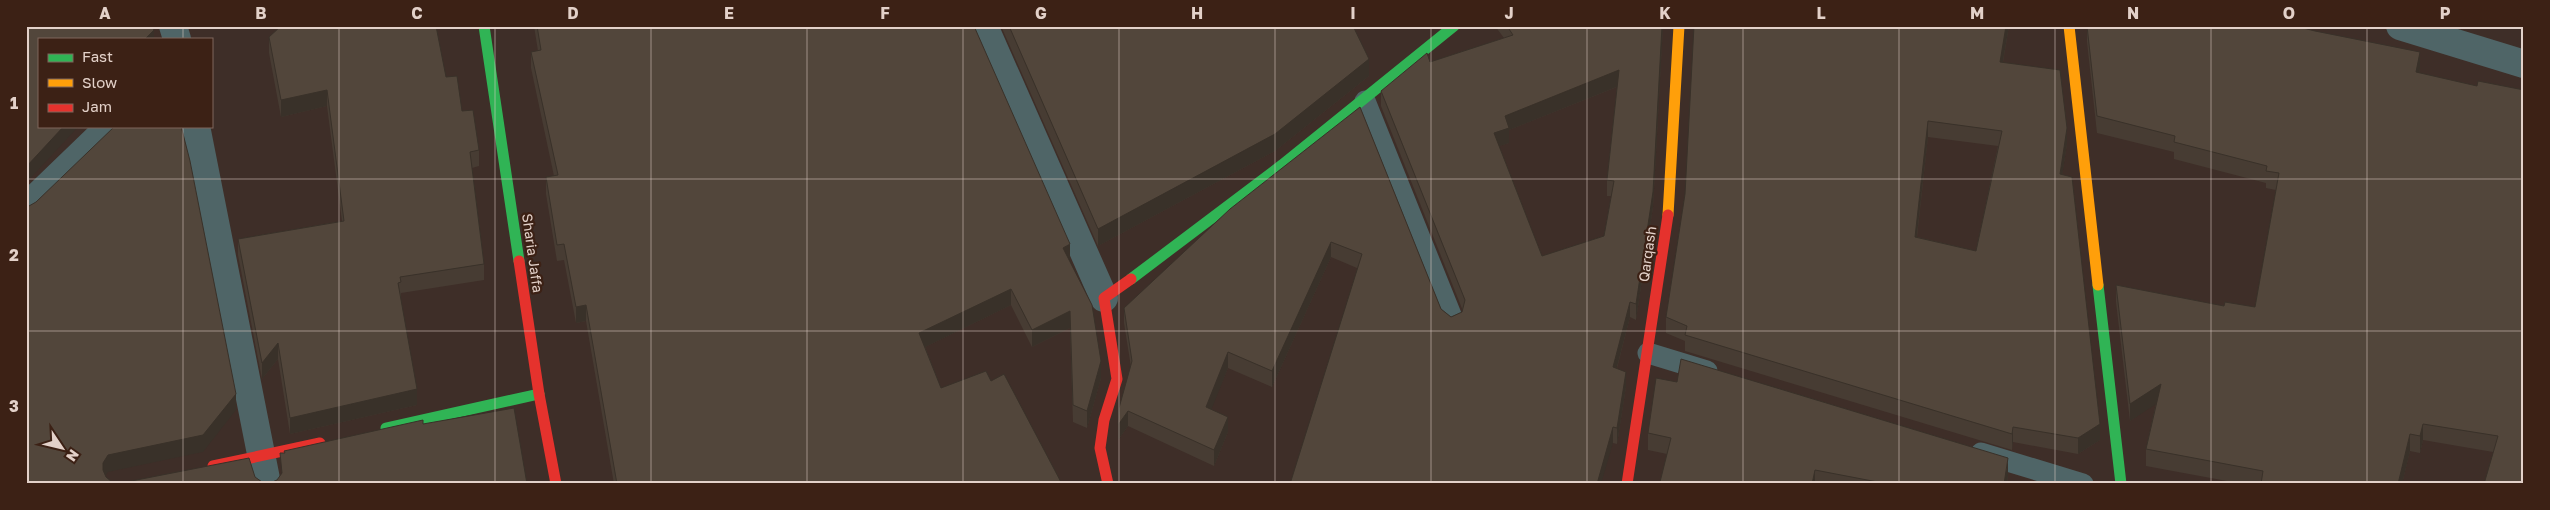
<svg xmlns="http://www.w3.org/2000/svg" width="2550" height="510" font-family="'Golos Text',sans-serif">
  <rect width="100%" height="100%" fill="#3e2e28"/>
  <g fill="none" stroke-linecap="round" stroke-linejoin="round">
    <path stroke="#4f6567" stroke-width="21" d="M1365 101 1453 320
      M1648 353 1707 371
      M1981 453 2083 484"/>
    <path stroke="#4f6567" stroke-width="28" d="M173 26 177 39
      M984 26 1104 298
      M2400 26 2524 64
      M196 126 267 484
      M26 207 110 126"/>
    <path stroke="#30b455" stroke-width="11" d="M484 26 519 261
      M1131 279 1282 165 1454 26
      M2098 285 2121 484
      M386 428 539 394"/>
    <path stroke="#ff9f0a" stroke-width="11" d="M2069 26 2098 285
      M1668 215 1679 26"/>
    <path stroke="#e5322d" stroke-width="11" d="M519 261 539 394 556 484
      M213 466 320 443
      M1108 484 1100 448 1104 420 1117 379 1104 298 1131 279
      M1627 484 1668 215"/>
  </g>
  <path fill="#473c33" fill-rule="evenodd" d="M534 26H974L1070 261 1101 378 1087 428 1073 422 1070 328 1032 347 1011 305 925 347 941 388 991 381 1062 484H614L586 321 576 323 564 260 557 261 546 194V177L554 176 531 68V52L538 51Z
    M1001 26H1353L1369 76 1275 151 1098 246Z
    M1495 26H1663L1653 207 1636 320 1630 317 1617 368 1626 387 1617 444 1613 443 1357 268 1331 257 1272 387 1228 368 1211 409 1228 432 1214 466 1128 426 1118 440 1131 367 1124 323V308L1360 107 1441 309 1451 317 1462 312 1463 311 1381 106V91L1430 62 1504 38ZM1617 87 1607 180V196H1611L1604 236 1542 256 1499 146 1509 143V130Z
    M2009 26 2003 62 2067 144 2062 175 2100 440 2078 454 2013 442 2012 450 1685 351V341L1666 333V317L1685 194ZM1928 137 1998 146 1976 251 1917 237Z
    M2087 26 2420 69 2419 73 2524 484 2493 452 2423 440 2420 453 2410 451 2402 484H2243L2146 466V449L2156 403 2130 421 2116 302V285L2224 306 2255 307 2276 190 2266 188V183L2174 159V152L2097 133 2087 42Z
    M269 37 446 77 479 150V166L472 168 484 264V280L401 293V298H400L417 405 290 434 278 359 262 379 238 255V239L342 221 327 106 281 117 269 53Z
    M1648 433 2008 475 2007 484H1660L1667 454 1648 450Z"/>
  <path fill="#393129" d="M1662 26H1663L1653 207 1636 320V304Z
    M2006 26H2009L2000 78V62Z
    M154 30V39H145Z
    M2420 52V69L2416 89V72Z
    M1369 59V76L1275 151 1098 246V229Z
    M1619 70V86L1509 130V143L1494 148V133L1505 116Z
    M327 90V106L281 117V100Z
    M1928 121V137L1915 252V237Z
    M64 126H79L26 183V167Z
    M2067 128V144L2060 190V174Z
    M1331 242V257L1272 387V371Z
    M1070 244V261L1063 265V248Z
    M1011 289V305L919 350V333Z
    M1630 302V317L1613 382V367Z
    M586 305V321L576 323V307Z
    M1070 311V328L1032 347V330Z
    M278 343V359L262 379V363Z
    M1228 352V368L1206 423V407Z
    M1101 361V378L1087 428V411Z
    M1626 372V387L1617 444V428Z
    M2161 384V401L2130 421V404Z
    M417 389V405L290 434V418Z
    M236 394V410L203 452 108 472 103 479V463L108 455Z
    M1128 411V426L1118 440V425Z
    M1228 417V432L1214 466V450Z
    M2100 424V440L2078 454V438Z
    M2423 424V440L2420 453V436Z
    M1613 427V443L1601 484H1597Z
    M2013 427V442L2012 450V434Z
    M2410 434V451L2402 484H2398Z
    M2008 458V475L2007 484H2004Z
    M1815 470V484H1812Z"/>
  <path fill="#52463b" stroke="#393129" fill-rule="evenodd" d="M26 26H152L154 30 145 39H39V126H64L26 167Z
    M281 26H436L446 77 457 76 462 111 473 110 479 150 470 152 484 264 400 277 401 282 398 283 417 389 290 418 278 343 262 363 238 239 344 221 327 90 281 100 269 37Z
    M537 26H974L1070 244 1063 248 1092 305 1101 361 1087 411 1073 405 1070 311 1032 330 1011 289 919 333 941 388 986 371 991 381 1004 374 1062 484H617L586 305 576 307 564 244 557 245 546 177 558 175 531 52 541 50Z
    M1009 26H1353L1369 59 1275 134 1098 229Z
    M1507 26H1662L1653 192 1636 304 1630 302 1613 367 1626 372 1617 428 1613 427 1597 484H1290L1362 254 1331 242 1272 371 1228 352 1206 407 1228 417 1214 450 1128 411 1118 425 1119 408 1132 361 1124 308 1230 209 1360 107 1441 309 1451 317 1462 312 1465 300 1381 91 1427 53 1430 62 1513 35ZM1619 70 1607 180 1614 181 1604 236 1542 256 1494 133 1509 128 1505 116Z
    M1694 26H2006L2000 62 2060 70 2067 128 2060 174 2072 177 2100 424 2078 438 2013 427 2012 434 1685 335 1687 326 1666 317 1685 194ZM1928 121 2002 131 1976 251 1915 237Z
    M2087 26H2295L2315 31 2420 52 2416 72 2477 86 2478 81 2524 90V484H2484L2498 436 2423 424 2420 436 2410 434 2398 484H2261L2263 471 2146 449 2161 384 2130 404 2116 285 2224 306 2225 302 2255 307 2279 173 2266 171 2267 166 2174 142 2175 136 2097 116Z
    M115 126H181L190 161 236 394 203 435 108 455 103 463V470L106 477 112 482 121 483 249 458 255 477 262 482 270 483 277 480 282 473 280 453H285L284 451 423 420V424L514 408 527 484H26V206H29L36 202Z
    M1681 359 2008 458 2004 484H1888L1815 470 1812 484H1665L1666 483 1660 482 1671 438 1648 433 1656 378 1677 382Z
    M1265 481 1272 484H1263Z"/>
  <path fill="none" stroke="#e3d1c9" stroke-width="1" stroke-opacity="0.55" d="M183 26V39M339 26V484M495 26V484M651 26V484M807 26V484M963 26V484M1119 26V484M1275 26V484M1431 26V484M1587 26V484M1743 26V484M1899 26V484M2055 26V484M2211 26V484M2367 26V484M183 126V484M26 179H2524M26 331H2524"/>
  <g text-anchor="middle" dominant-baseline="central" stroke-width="4.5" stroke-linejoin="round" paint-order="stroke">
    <g font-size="14" fill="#e3d1c9" stroke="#3c2115">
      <text transform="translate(533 253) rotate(82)">Sharia Jaffa</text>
      <text transform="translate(1647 254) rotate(-82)">Qarqash</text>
    </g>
  </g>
  <rect width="2550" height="510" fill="none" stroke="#3c2115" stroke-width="55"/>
  <rect x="38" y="38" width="175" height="90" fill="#3c2115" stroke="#7f675d"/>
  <rect x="48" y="54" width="25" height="8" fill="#30b455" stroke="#7f675d"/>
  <text x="82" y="62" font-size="15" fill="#e3d1c9">Fast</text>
  <rect x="48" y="79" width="25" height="8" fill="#ff9f0a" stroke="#7f675d"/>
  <text x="82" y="88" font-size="15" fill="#e3d1c9">Slow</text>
  <rect x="48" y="104" width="25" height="8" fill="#e5322d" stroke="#7f675d"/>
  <text x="82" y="112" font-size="15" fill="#e3d1c9">Jam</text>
  <g transform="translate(62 448) rotate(125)" stroke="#3c2115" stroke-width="4" paint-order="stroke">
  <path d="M0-4L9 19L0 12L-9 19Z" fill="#e3d1c9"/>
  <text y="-8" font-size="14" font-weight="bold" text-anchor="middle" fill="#e3d1c9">N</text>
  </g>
  <rect x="28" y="28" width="2494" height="454" fill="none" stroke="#e3d1c9" stroke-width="2"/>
  <g font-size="16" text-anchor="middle" font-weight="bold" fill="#e3d1c9">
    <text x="105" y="19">A</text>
    <text x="261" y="19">B</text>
    <text x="417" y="19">C</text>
    <text x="573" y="19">D</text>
    <text x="729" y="19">E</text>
    <text x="885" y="19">F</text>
    <text x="1041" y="19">G</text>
    <text x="1197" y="19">H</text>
    <text x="1353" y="19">I</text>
    <text x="1509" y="19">J</text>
    <text x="1665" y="19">K</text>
    <text x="1821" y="19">L</text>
    <text x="1977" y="19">M</text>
    <text x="2133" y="19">N</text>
    <text x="2289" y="19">O</text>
    <text x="2445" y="19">P</text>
    <text x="14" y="109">1</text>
    <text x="14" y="261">2</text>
    <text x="14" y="412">3</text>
  </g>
</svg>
